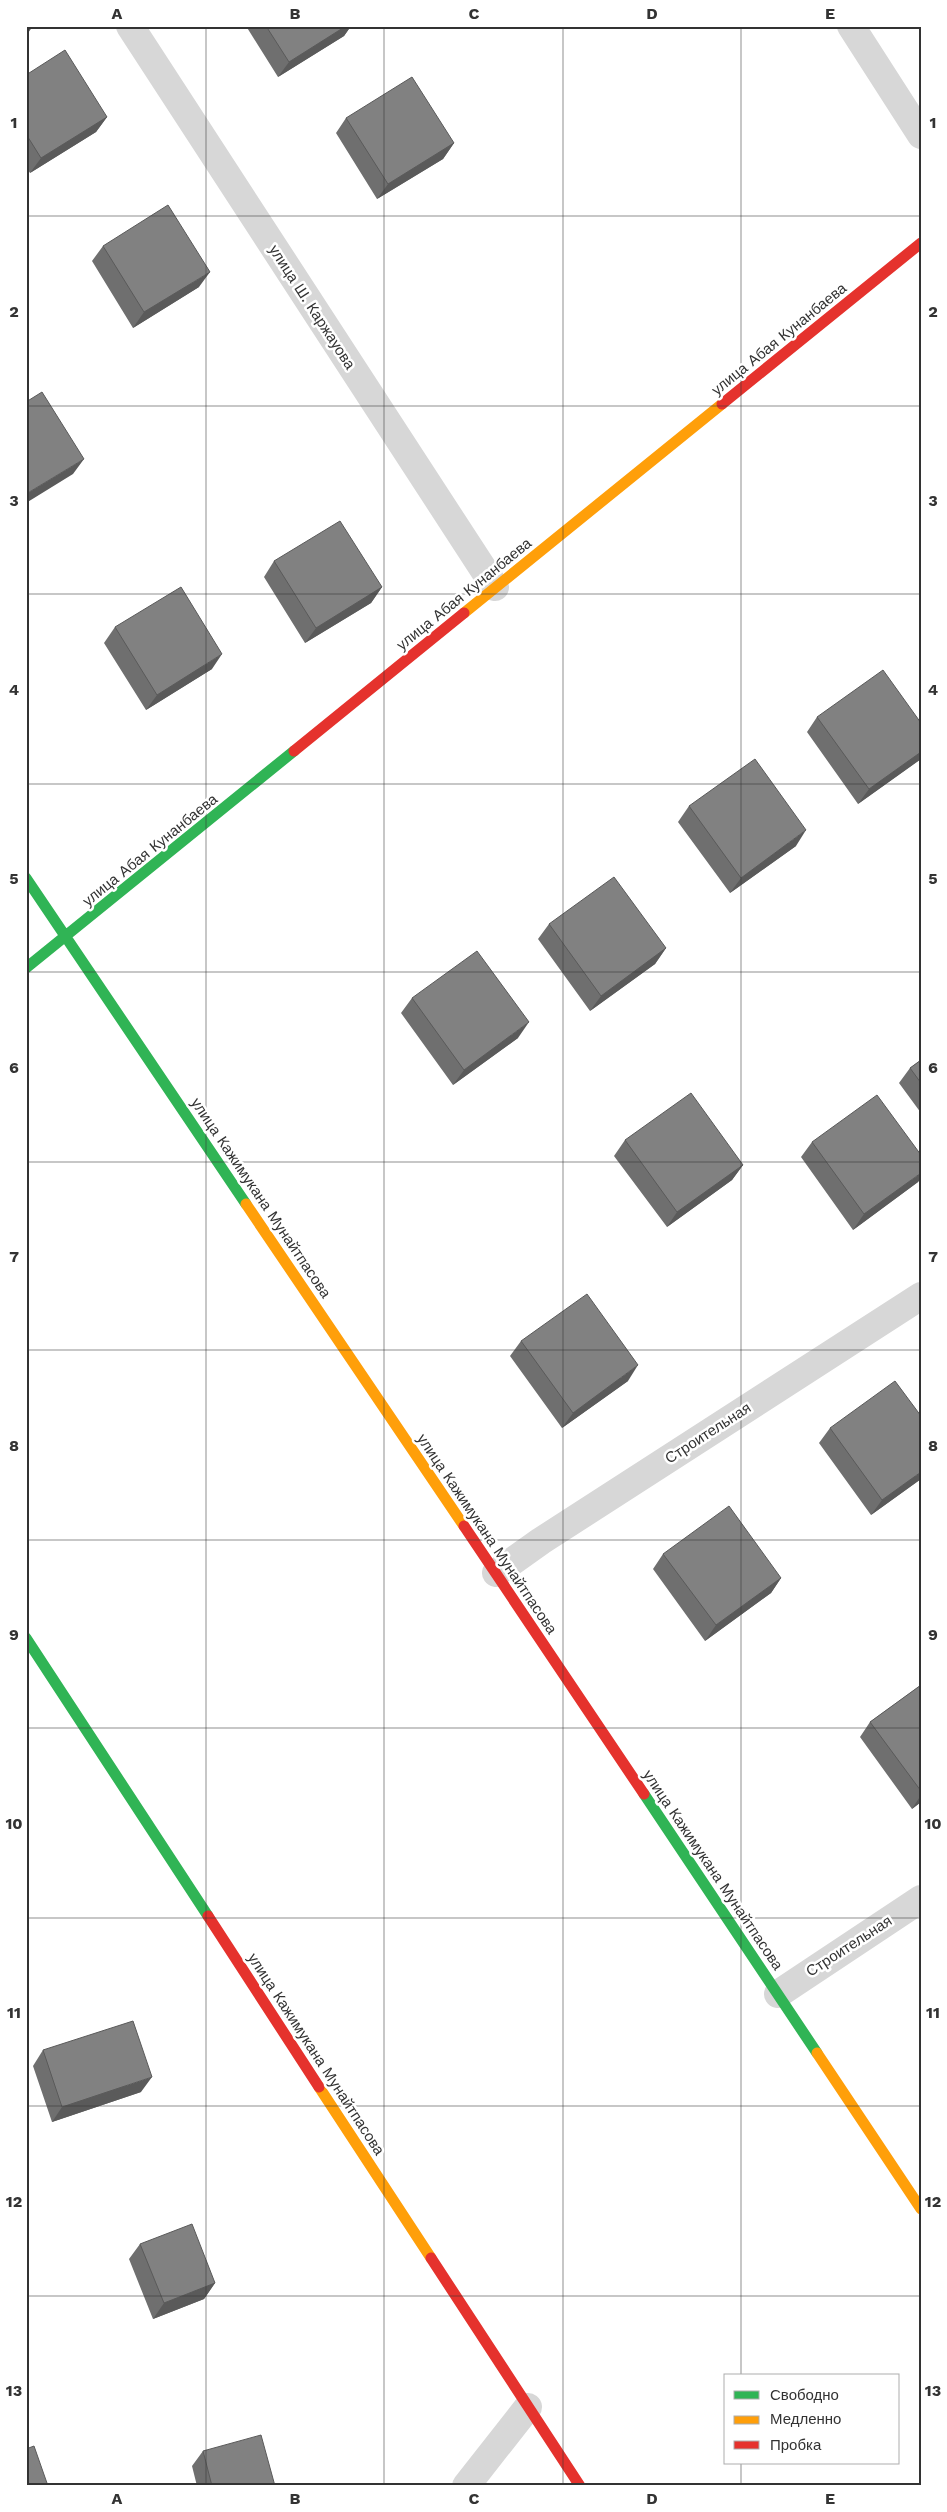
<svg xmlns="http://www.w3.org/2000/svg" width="947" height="2512" font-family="'Work Sans',sans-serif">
  <rect width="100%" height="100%" fill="#fff"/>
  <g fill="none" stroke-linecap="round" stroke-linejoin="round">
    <path stroke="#d7d7d7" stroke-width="28" d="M130 26 495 587
      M851 26 921 135
      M496 1573 541 1541 921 1296
      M778 1994 921 1899
      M466 2486 528 2407"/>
    <path stroke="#30b455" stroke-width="11" d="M26 878 246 1204
      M26 968 294 751
      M26 1638 208 1916
      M644 1794 817 2053"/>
    <path stroke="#ff9f0a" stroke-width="11" d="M464 613 722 404
      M246 1204 464 1526
      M817 2053 921 2209
      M319 2087 431 2258"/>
    <path stroke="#e5322d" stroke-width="11" d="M722 404 921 243
      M294 751 464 613
      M464 1526 644 1794
      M208 1916 319 2087
      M431 2258 580 2486"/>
  </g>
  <path fill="#6f6f6f" d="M246 26H351L344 36 278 77Z
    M26 75 107 117 96 132 30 173 26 167Z
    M346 118 454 143 443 159 377 199 336 133Z
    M103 246 199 287 133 328 92 261Z
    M274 561 382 587 371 603 305 643 264 577Z
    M115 627 212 669 146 710 104 643Z
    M817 717 921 723V759L858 804 807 732Z
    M689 806 796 846 730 893 678 822Z
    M549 924 666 948 655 964 590 1011 538 939Z
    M412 998 518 1038 453 1085 401 1013Z
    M921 1060V1113L899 1083 910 1068Z
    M625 1140 743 1165 732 1180 667 1227 614 1156Z
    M812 1142 918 1182 853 1230 801 1157Z
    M521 1341 628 1381 562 1428 510 1356Z
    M830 1428 921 1479 871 1515 819 1443Z
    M663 1554 781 1578 771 1593 705 1641 653 1569Z
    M921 1685V1802L912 1809 860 1737 870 1722Z
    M43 2050 141 2092 52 2122 33 2066Z
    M140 2244 215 2283 204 2299 153 2319 129 2259Z
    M203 2451 275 2486H197L192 2466Z"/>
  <path fill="#5a5a5a" d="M26 26H33L28 33 26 34Z
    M346 26H351L344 36 278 77 289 62Z
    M107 117 96 132 30 173 41 158Z
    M454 143 443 159 377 199 388 184Z
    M210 272 199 287 133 328 144 312Z
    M84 459 73 474 26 503V494Z
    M382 587 371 603 305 643 316 628Z
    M222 654 212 669 146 710 157 695Z
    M921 752V759L858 804 869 789Z
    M806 830 796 846 730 893 741 878Z
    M666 948 655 964 590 1011 601 996Z
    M529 1022 518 1038 453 1085 464 1070Z
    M743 1165 732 1180 667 1227 677 1212Z
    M921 1173V1179L918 1182 853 1230 864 1214Z
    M638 1365 628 1381 562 1428 573 1413Z
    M921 1472V1479L871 1515 882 1500Z
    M781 1578 771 1593 705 1641 716 1625Z
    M921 1795V1802L912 1809Z
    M152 2077 141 2092 52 2122 62 2107Z
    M215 2283 204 2299 153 2319 164 2303Z"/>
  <path fill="#818181" stroke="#5a5a5a" d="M266 26H346L289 62Z
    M65 50 107 117 41 158 26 134V75Z
    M412 77 454 143 388 184 346 118Z
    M168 205 210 272 144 312 103 246Z
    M42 392 84 459 26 494V402Z
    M340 521 382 587 316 628 274 561Z
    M181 587 222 654 157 695 115 627Z
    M883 670 921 723V752L869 789 817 717Z
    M755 759 806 830 741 878 689 806Z
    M614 877 666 948 601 996 549 924Z
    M477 951 529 1022 464 1070 412 998Z
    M921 1060V1083L910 1068Z
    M691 1093 743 1165 677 1212 625 1140Z
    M877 1095 921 1155V1173L864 1214 812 1142Z
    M587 1294 638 1365 573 1413 521 1341Z
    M895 1381 921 1416V1472L882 1500 830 1428Z
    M729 1506 781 1578 716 1625 663 1554Z
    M921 1685V1791L870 1722Z
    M133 2021 152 2077 62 2107 43 2050Z
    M192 2224 215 2283 164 2303 140 2244Z
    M261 2435 275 2486H212L203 2451Z
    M34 2446 48 2486H26V2449Z"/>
  <path fill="none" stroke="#333" stroke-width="1" stroke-opacity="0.55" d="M206 26V2486M384 26V2486M563 26V2486M741 26V2376M26 216H921M26 406H921M26 594H921M26 784H921M26 972H921M26 1162H921M26 1350H921M26 1540H921M26 1728H921M26 1918H921M26 2106H921M26 2296H921M741 2463V2486"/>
  <g text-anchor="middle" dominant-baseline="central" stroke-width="5" stroke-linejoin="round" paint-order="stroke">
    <g font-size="15" fill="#333" stroke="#fff">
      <text transform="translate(312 307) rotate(57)">улица Ш. Каржауова</text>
      <text transform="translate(779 339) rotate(-39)">улица Абая Кунанбаева</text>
      <text transform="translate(464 594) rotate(-39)">улица Абая Кунанбаева</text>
      <text transform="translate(150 850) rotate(-39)">улица Абая Кунанбаева</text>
      <text transform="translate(261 1198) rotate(56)">улица Кажимукана Мунайтпасова</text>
      <text transform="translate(708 1433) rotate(-33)">Строительная</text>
      <text transform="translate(487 1534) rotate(56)">улица Кажимукана Мунайтпасова</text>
      <text transform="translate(713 1870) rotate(56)">улица Кажимукана Мунайтпасова</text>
      <text transform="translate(849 1946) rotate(-33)">Строительная</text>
      <text transform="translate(316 2054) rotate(57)">улица Кажимукана Мунайтпасова</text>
    </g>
  </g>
  <rect width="947" height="2512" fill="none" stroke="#ffffff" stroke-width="55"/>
  <rect x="724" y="2374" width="175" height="90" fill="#ffffff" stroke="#adadad"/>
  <rect x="734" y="2391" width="25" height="8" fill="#30b455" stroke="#adadad"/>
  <text x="770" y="2400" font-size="15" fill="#333333">Свободно</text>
  <rect x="734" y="2416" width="25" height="8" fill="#ff9f0a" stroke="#adadad"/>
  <text x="770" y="2424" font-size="15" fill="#333333">Медленно</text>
  <rect x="734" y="2441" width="25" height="8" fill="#e5322d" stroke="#adadad"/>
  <text x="770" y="2450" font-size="15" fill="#333333">Пробка</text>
  <rect x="28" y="28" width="892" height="2456" fill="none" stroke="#333" stroke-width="2"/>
  <g font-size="16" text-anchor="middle" font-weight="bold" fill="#333">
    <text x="117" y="19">A</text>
    <text x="295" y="19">B</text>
    <text x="474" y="19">C</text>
    <text x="652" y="19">D</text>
    <text x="830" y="19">E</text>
    <text x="14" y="128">1</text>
    <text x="933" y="128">1</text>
    <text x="14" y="317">2</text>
    <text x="933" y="317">2</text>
    <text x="14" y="506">3</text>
    <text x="933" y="506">3</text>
    <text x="14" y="695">4</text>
    <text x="933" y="695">4</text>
    <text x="14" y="884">5</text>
    <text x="933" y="884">5</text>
    <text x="14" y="1073">6</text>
    <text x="933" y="1073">6</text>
    <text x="14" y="1262">7</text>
    <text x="933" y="1262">7</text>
    <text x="14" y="1451">8</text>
    <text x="933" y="1451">8</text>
    <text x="14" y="1640">9</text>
    <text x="933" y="1640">9</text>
    <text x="14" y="1829">10</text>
    <text x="933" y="1829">10</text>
    <text x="14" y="2018">11</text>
    <text x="933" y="2018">11</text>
    <text x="14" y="2207">12</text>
    <text x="933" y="2207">12</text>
    <text x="14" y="2396">13</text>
    <text x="933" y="2396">13</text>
    <text x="117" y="2504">A</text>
    <text x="295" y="2504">B</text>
    <text x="474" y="2504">C</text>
    <text x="652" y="2504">D</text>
    <text x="830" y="2504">E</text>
  </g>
</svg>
